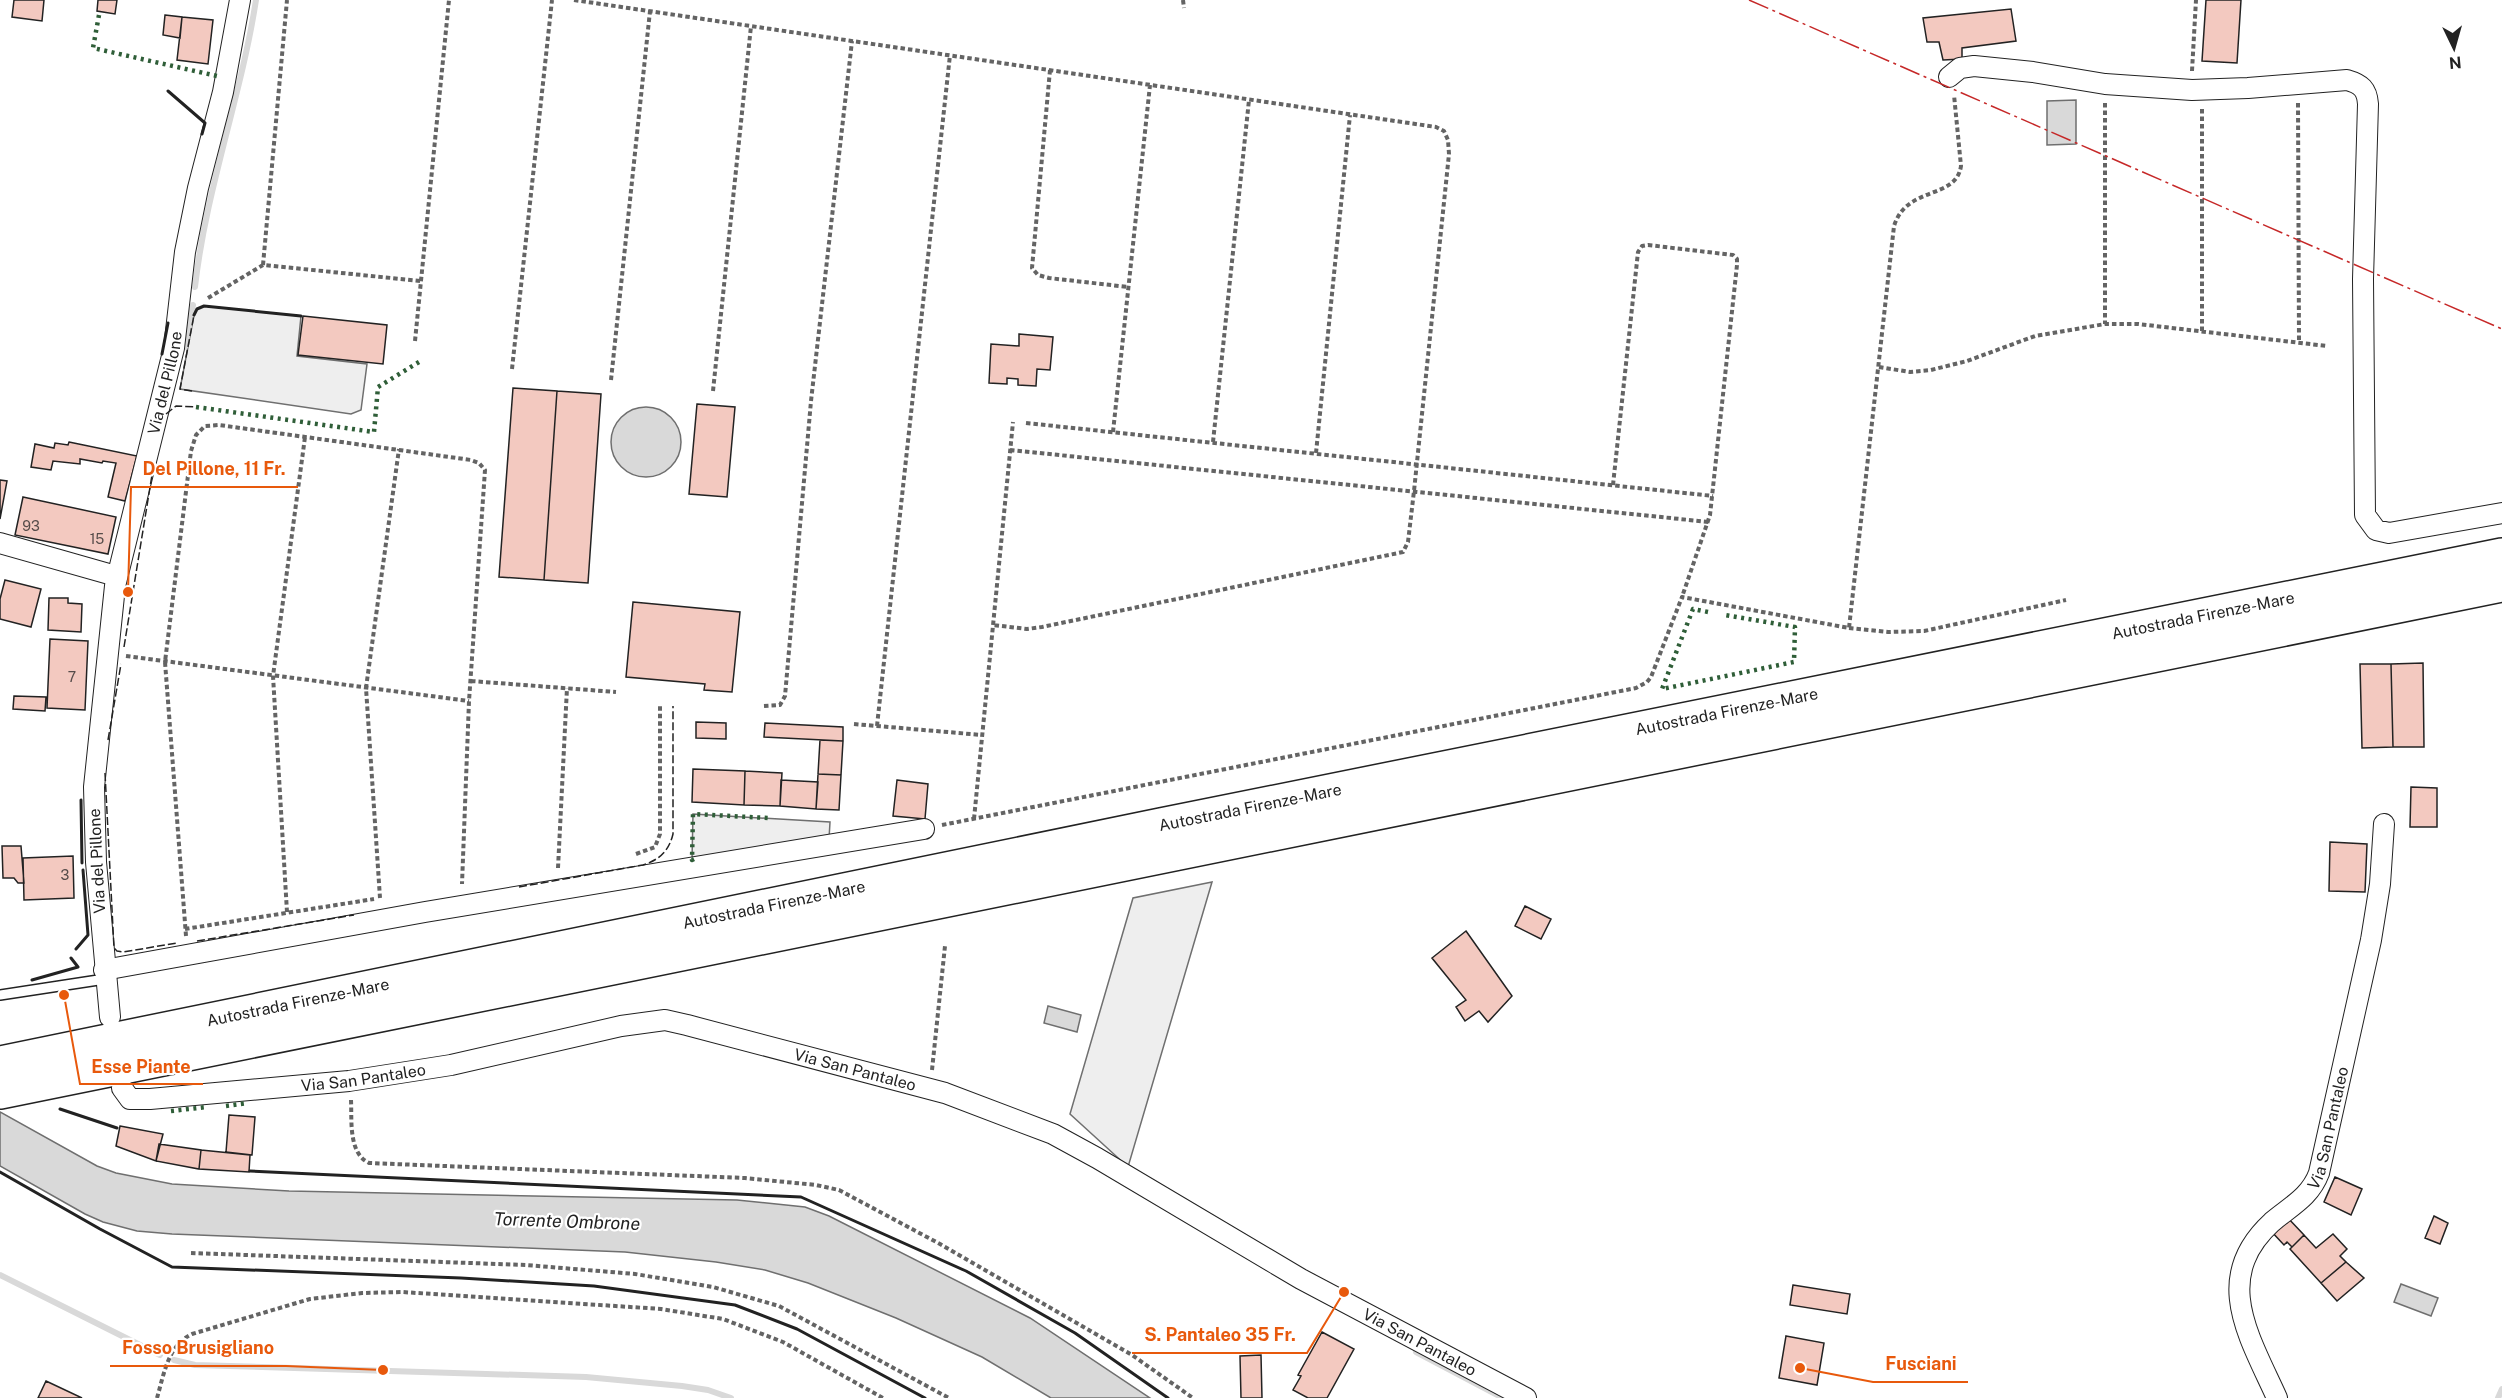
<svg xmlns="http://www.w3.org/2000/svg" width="2502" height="1398" font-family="'Public Sans',sans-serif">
  <rect width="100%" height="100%" fill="#fff"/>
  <path fill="#eee" stroke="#6f6f6f" stroke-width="1.5" d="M204 306 301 316 297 356 367 364 361 410 351 414 180 389 194 315 197 309Z
    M693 814 830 822 829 839 692 860Z
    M1212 882 1128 1167 1070 1114 1133 898Z"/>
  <path fill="#d9d9d9" stroke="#6f6f6f" stroke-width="1.5" d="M2076 100V144L2047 145V101Z
    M611 442a35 35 0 1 1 70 0a35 35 0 1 1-70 0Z
    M1048 1006 1081 1015 1077 1032 1044 1023Z
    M0 1112 97 1166 116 1173 172 1184 289 1191 737 1200 805 1207 829 1216 1030 1318 1150 1398H1051L982 1357 896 1318 808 1283 765 1270 716 1262 625 1252 172 1234 137 1231 103 1222 85 1214 0 1166Z
    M2401 1284 2438 1298 2431 1316 2394 1302Z"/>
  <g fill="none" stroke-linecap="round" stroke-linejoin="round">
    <path stroke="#d9d9d9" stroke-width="6" d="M195 287C206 189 241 97 256 0
      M185 347 193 305
      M0 1275 160 1355
      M1416 1352 1503 1398
      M174 1360 195 1365 586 1377 682 1386 708 1390 731 1398
      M2498 1398 2502 1389"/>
  </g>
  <path fill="#f3c9c0" stroke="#222" stroke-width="1.5" d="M14 0H44L42 21 12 17Z
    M98 0H117L115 14 97 11Z
    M2206 0H2241L2237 63 2202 61Z
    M2011 9 2016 41 1962 48V59L1943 60 1939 42H1927L1923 18Z
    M165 15 182 17 180 38 163 35Z
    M182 17 213 20 208 64 177 60Z
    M303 316 387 325 383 364 298 355Z
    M1019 334 1053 337 1050 370 1037 369 1036 386 1018 385V379L1007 378V384L989 383 991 344 1019 346Z
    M513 388 557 391 544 580 499 577Z
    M557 391 601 394 588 583 544 580Z
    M697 404 735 407 727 497 689 494Z
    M69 442 137 456 125 501 108 497 116 463 103 461 102 463 80 459V464L53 461 51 470 31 467 35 444 54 448 55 443 68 445Z
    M0 480 7 481 0 519Z
    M23 497 116 517 108 554 15 535Z
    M5 580 41 589 31 627 0 619V599Z
    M49 598H68V603L82 604 81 632 48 630Z
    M633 602 740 612 732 692 704 690 705 684 626 677Z
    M50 639 88 641 85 710 47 708Z
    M2423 663 2424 747H2393L2391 664Z
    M2360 664H2391L2393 747 2362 748Z
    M14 696 46 697 45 711 13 709Z
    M696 722 726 723V739L696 738Z
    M765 723 843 727V741L764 737Z
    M820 740 843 741 841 775 818 774Z
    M693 769 745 771 744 805 692 802Z
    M745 771 782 773 780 806 744 805Z
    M818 774 841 775 839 810 816 809Z
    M781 780 818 782 816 809 780 806Z
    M897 780 928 784 925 819 893 816Z
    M2411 787 2437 788V827H2410Z
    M2330 842 2367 844 2365 892 2329 891Z
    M2 846H21L24 883H18L14 878H3Z
    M73 856 74 898 24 900 23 858Z
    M1525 906 1551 919 1541 939 1515 926Z
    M1466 931 1512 996 1488 1022 1479 1011 1465 1021 1456 1007 1466 1000 1432 958Z
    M229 1115 255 1117 252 1155 226 1152Z
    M120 1126 163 1134 156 1161 116 1146Z
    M159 1144 201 1150 199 1169 156 1161Z
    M201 1150 250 1155 249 1172 199 1169Z
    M2335 1177 2362 1189 2351 1215 2324 1202Z
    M2434 1216 2448 1223 2440 1244 2425 1238Z
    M2287 1217 2304 1235 2292 1247 2287 1242 2284 1245 2271 1231Z
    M2333 1234 2347 1249 2340 1256 2346 1262 2321 1283 2290 1249 2304 1235 2316 1248Z
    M2346 1262 2364 1278 2337 1301 2321 1283Z
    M1793 1285 1850 1294 1847 1314 1790 1305Z
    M1322 1332 1354 1349 1327 1398H1308L1293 1390 1301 1376 1298 1375Z
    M1786 1336 1824 1343 1817 1385 1779 1378Z
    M1261 1355 1262 1398H1241L1240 1356Z
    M46 1381 82 1398H38Z"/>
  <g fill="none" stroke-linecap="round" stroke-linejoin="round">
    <g stroke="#222" stroke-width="12">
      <path id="lane" d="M0 995 105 979"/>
    </g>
    <g stroke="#222" stroke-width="22">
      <g id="street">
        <path d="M1949 77 1960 68 1974 66 2033 72 2105 84 2192 90 2248 88 2347 80C2361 84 2367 89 2368 104L2363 279 2365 515 2376 530 2389 533 2502 513"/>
        <path d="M0 543 116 576"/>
        <path d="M104 970 425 912 924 829"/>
        <path id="s1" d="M110 1017 96 862 94 787 115 586 174 348 185 252 198 188 223 92 240 0"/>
        <path id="s2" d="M122 1088 130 1099H150L349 1081 451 1065 621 1026 665 1020 687 1025 945 1093 1053 1134 1097 1158 1301 1279 1526 1398"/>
        <path id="s3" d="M2277 1398C2249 1336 2211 1278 2272 1222 2291 1206 2310 1197 2319 1173L2371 940 2380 884 2384 824"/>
      </g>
    </g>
    <g stroke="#222" stroke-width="36">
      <g id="highway">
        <path id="s4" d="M0 1063 1161 825 2502 555"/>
        <path d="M0 1092 2502 585"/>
      </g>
    </g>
    <path stroke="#646464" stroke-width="4" stroke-dasharray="4.5 3" stroke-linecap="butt" d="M574 0 1436 127 1444 131 1448 140 1449 154 1414 491 1408 542 1403 552 1042 627 1027 629 993 625
      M1183 0 1184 8
      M1050 70 1032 268 1038 275 1049 278 1128 287
      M2192 71 2196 0
      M2105 103V324
      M2298 103 2299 343
      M2202 109V331
      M263 265 287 0
      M208 298 263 265 421 281
      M415 341 449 0
      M1879 367 1910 372 1931 370 1967 361 2035 336 2105 324H2138L2327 346
      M512 369 552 0
      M611 380 650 11
      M713 391 751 26
      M1026 423 1713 496
      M1113 432 1150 85
      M1213 442 1249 100
      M1010 450 1709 522
      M1316 453 1350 115
      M1613 485 1638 252 1642 246 1648 245 1733 255 1737 259V265L1710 515 1682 597
      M1849 628 1888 632 1924 631 2066 600
      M126 656 469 701
      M471 681 616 692
      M764 706 780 705 785 696 811 401 852 41
      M854 724 982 735
      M877 726 950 55
      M974 819 1013 422
      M942 825 1636 688 1647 682 1651 677 1682 597 1849 628 1894 226C1907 185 1956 200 1961 166L1954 95
      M636 854 655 847 660 834V705
      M558 868 567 688
      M380 898 366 688 399 449
      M287 912 273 676 305 437
      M185 929 374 899
      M186 936 165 662 191 451 196 435 205 426 219 425 471 460 479 463 485 470 469 701 462 884
      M932 1070 945 946
      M351 1100C352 1120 348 1153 369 1163L745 1178 816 1185 839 1190 940 1244 1132 1355 1193 1398
      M191 1253 526 1265 635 1274 713 1287 779 1306 949 1398
      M157 1398C164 1374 168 1345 192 1334L310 1299 362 1293 402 1292 661 1309 723 1319 783 1342 883 1398"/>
    <use href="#lane" stroke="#fff" stroke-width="9"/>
    <use href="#street" stroke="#fff" stroke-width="20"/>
    <use href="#highway" stroke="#fff" stroke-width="33"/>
    <path stroke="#2f5e38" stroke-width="4.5" stroke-dasharray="3 4.5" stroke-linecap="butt" d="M99 15 93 48 217 76
      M196 407 374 432 378 387 419 362
      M1708 612 1693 609 1662 689 1794 662 1795 627 1725 615
      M694 859 692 860 693 814 768 818
      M226 1106 248 1103
      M171 1111 207 1107"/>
    <path stroke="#222" stroke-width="1.5" stroke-dasharray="8 3" stroke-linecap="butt" d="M192 391 180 389 194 315
      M166 414 176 406 196 407
      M124 647 152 475
      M108 740 121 664
      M105 773 114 948 117 951 123 952 177 943
      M519 887 643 865C659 860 669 851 673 834V706
      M197 941 354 915"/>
    <path stroke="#222" stroke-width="3" d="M168 91 205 123 202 134
      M194 315 197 309 204 306 301 316
      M162 354 168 323
      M81 800 82 863
      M76 949 88 935 83 870
      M32 980 78 967 71 958
      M60 1109 117 1128
      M250 1171 801 1197 966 1271 1075 1333 1168 1398
      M0 1172 100 1229 172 1267 461 1278 594 1286 735 1305 797 1329 925 1398"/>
    <path stroke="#c62828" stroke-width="1.5" stroke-dasharray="21 4.5 3 4.5" stroke-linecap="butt" d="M1749 0 2502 329"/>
  </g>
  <g text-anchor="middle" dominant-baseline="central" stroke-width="4.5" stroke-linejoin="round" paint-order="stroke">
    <g font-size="14" fill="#564c4a">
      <text x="31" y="526">93</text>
      <text x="97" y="539">15</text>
      <text x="72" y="677">7</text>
      <text x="65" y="875">3</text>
    </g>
    <g font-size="16" fill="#222" stroke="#fff">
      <text stroke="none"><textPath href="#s1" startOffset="642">Via del Pillone</textPath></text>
      <text stroke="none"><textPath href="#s4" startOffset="2248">Autostrada Firenze-Mare</textPath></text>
      <text stroke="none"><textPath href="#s4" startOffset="1762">Autostrada Firenze-Mare</textPath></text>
      <text stroke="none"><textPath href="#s4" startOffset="1276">Autostrada Firenze-Mare</textPath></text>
      <text transform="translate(97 861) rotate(-93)">Via del Pillone</text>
      <text stroke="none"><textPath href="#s4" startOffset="790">Autostrada Firenze-Mare</textPath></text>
      <text stroke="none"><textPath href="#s4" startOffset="304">Autostrada Firenze-Mare</textPath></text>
      <text stroke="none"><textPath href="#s2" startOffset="752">Via San Pantaleo</textPath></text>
      <text stroke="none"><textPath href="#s2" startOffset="248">Via San Pantaleo</textPath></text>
      <text stroke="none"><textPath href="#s3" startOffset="308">Via San Pantaleo</textPath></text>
      <text stroke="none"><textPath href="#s2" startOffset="1382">Via San Pantaleo</textPath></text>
    </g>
    <g font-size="18" font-style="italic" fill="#222" stroke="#fff">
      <text transform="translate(567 1221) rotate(2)">Torrente Ombrone</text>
    </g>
  </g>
  <path fill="none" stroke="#e8590c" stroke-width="2" d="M128 592L131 487H298M64 995L80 1084H203M1344 1292L1307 1353H1132M383 1370L286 1366H110M1800 1368L1873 1382H1968"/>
  <g fill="#e8590c" stroke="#fff" stroke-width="2">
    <circle cx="128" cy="592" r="6"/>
    <circle cx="64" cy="995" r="6"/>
    <circle cx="1344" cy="1292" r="6"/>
    <circle cx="383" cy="1370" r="6"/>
    <circle cx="1800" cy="1368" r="6"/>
  </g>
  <g font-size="18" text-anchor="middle" font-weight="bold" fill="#e8590c" stroke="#fff" stroke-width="4.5" stroke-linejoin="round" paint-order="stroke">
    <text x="214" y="475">Del Pillone, 11 Fr.</text>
    <text x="141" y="1073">Esse Piante</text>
    <text x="1220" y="1341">S. Pantaleo 35 Fr.</text>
    <text x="198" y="1354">Fosso Brusigliano</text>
    <text x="1921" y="1370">Fusciani</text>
  </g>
  <g transform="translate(2454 48) rotate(175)" stroke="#ffffff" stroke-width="4.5" paint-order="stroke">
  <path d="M0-4.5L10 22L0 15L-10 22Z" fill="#222222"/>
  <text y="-9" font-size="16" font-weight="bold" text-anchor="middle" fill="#222222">N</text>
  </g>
</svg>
